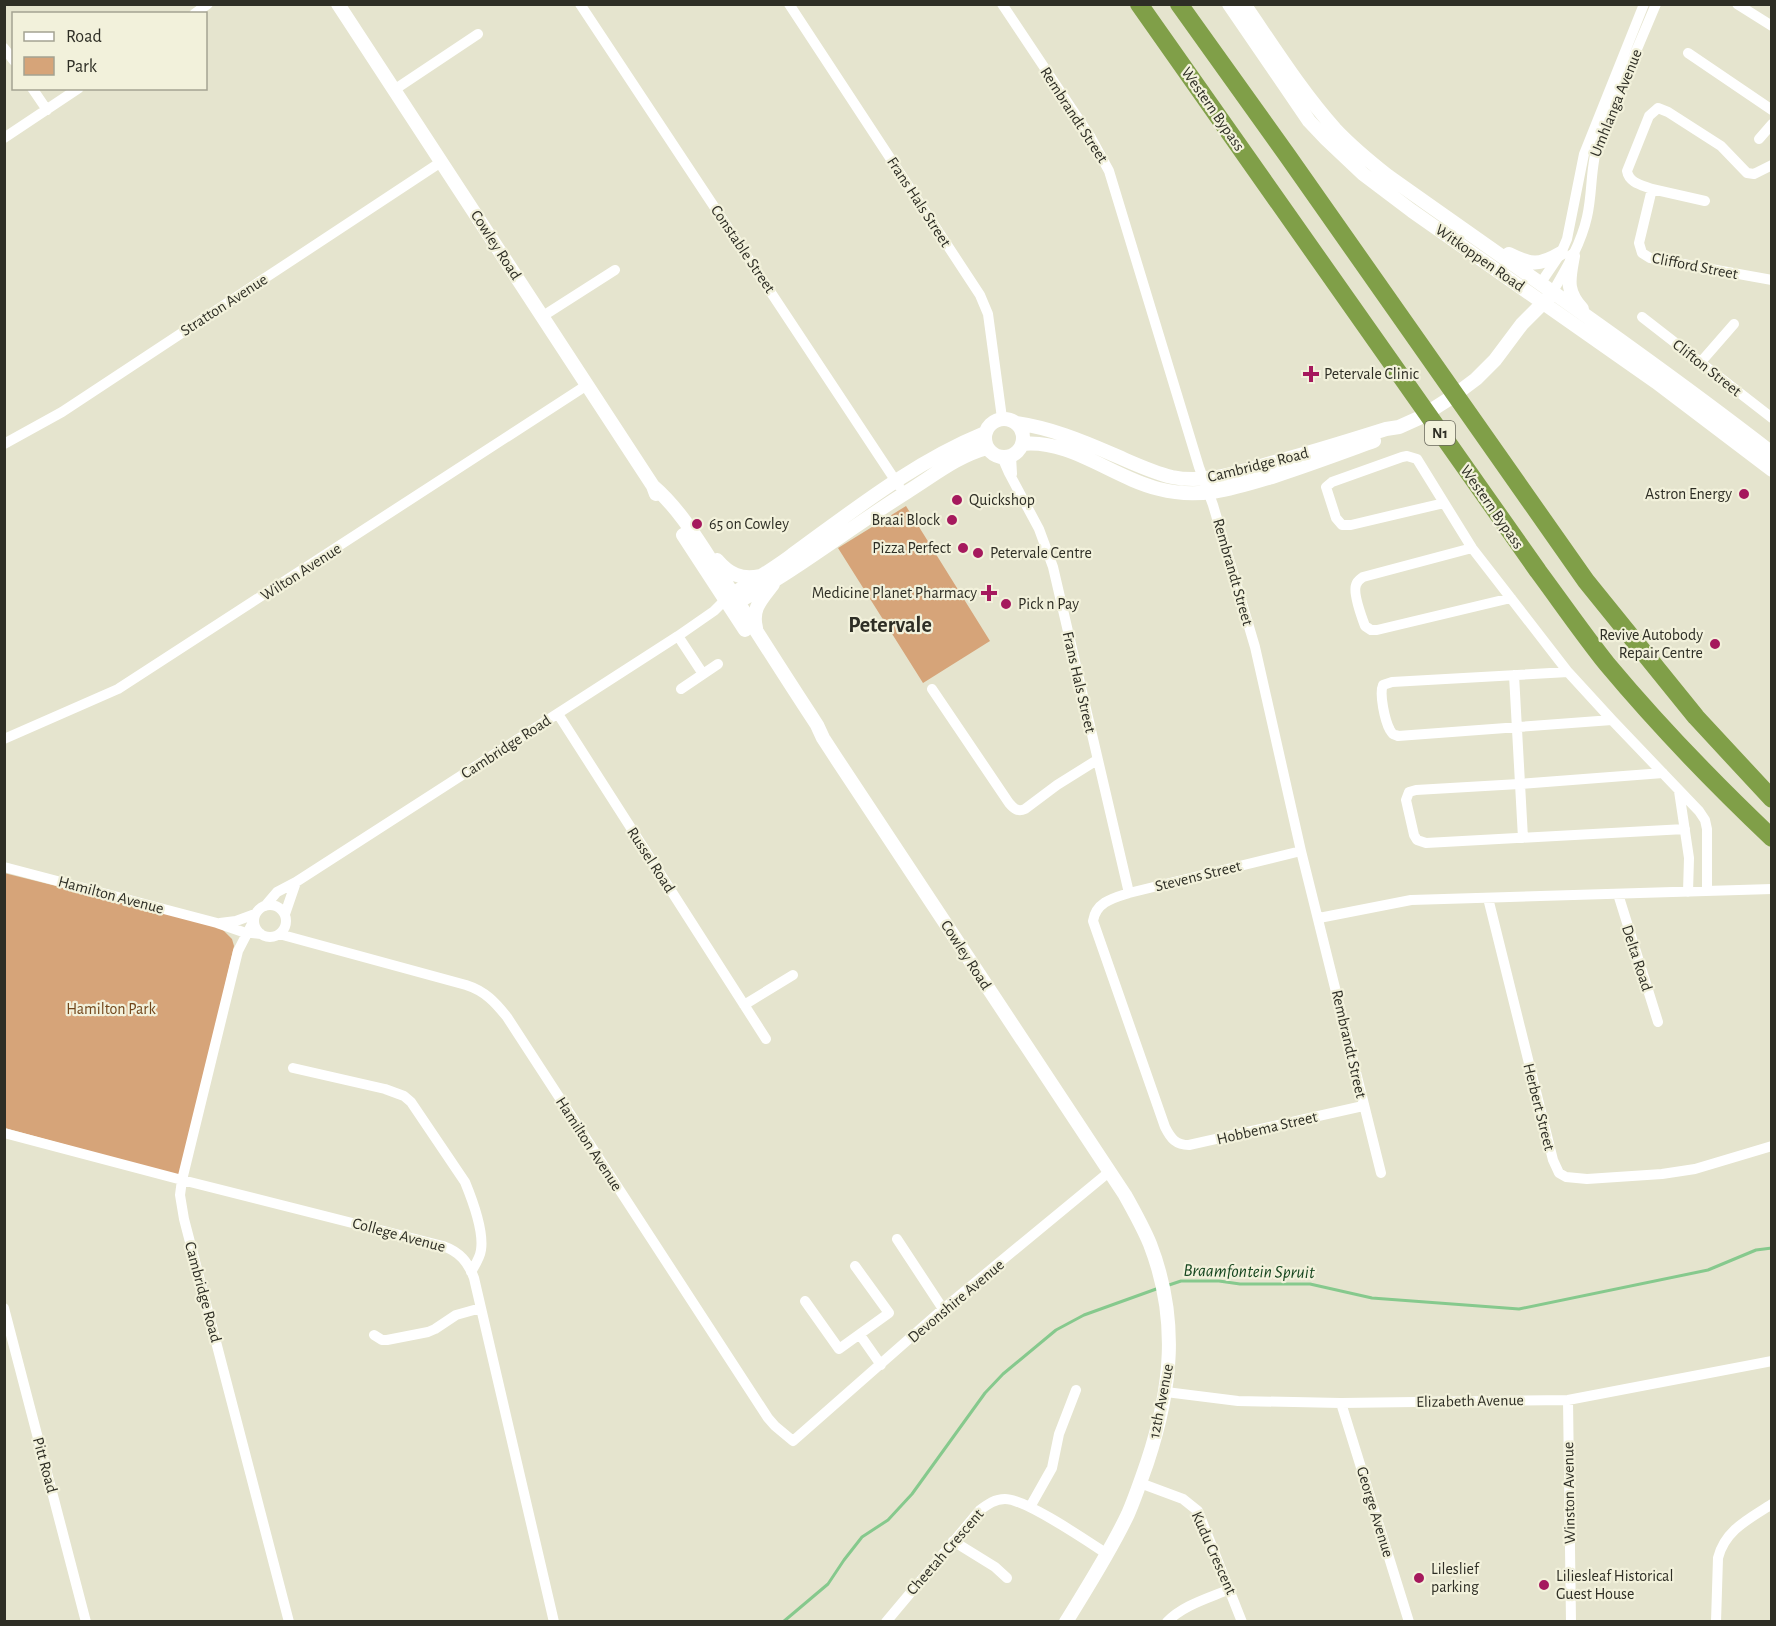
<svg xmlns="http://www.w3.org/2000/svg" width="1776" height="1626" font-family="'Alegreya Sans',sans-serif">
  <rect width="100%" height="100%" fill="#e5e4ce"/>
  <path fill="#d6a479" d="M906 506 990 641 923 683 838 548Z
    M4 873 220 927 232 939 234 946 182 1177 5 1128Z"/>
  <g fill="none" stroke-linecap="round" stroke-linejoin="round">
    <path stroke="#86c98d" stroke-width="3" d="M1166 1286 1181 1281H1219L1240 1284H1310L1372 1298 1519 1309 1708 1270 1756 1250 1772 1248
      M783 1622 828 1584 844 1560 862 1537 888 1520 912 1494 985 1393 1003 1374 1056 1330 1084 1315 1159 1288"/>
    <path stroke="#fff" stroke-width="10" d="M580 4 899 486
      M789 4 980 295 988 314 1002 418
      M1002 4 1090 136 1109 171 1199 467 1213 505 1255 647 1301 851 1381 1173
      M1737 4 1772 26
      M194 14 208 4
      M4 48 14 61
      M1688 53 1772 110
      M32 88 47 110
      M394 90 478 34
      M4 138 79 88
      M1759 139 1772 124
      M1772 165 1754 174 1747 173 1721 146 1668 112 1658 108 1649 116 1627 171C1629 183 1642 185 1652 189L1639 243 1642 253 1650 258 1772 280
      M1652 189 1705 201
      M1540 284 1561 253 1567 239 1584 154 1644 4
      M1552 293C1566 269 1581 244 1587 217 1593 191 1590 165 1599 139L1656 4
      M543 316 615 270
      M1642 317 1772 418
      M1700 363 1734 324
      M4 444 62 412 441 162
      M1011 456 1012 474
      M1002 457 1009 473 1039 529 1053 567 1129 893
      M1444 503 1351 525H1342L1336 518 1326 487 1332 482 1402 457 1407 456 1417 459 1472 548 1568 672 1612 720 1699 811 1705 820 1707 829V891
      M1472 548 1363 577C1359 580 1357 581 1356 585 1353 593 1362 618 1365 626L1371 630H1377L1511 598
      M678 636 703 674
      M1568 672 1392 682 1383 685C1379 694 1385 721 1390 730 1393 735 1393 734 1398 736L1612 720
      M1514 675 1523 838
      M681 689 718 664
      M932 689 1009 803C1014 809 1018 812 1025 809L1057 785 1097 760
      M558 714 766 1039
      M4 739 118 689 587 385
      M1663 773 1519 784 1416 790 1409 792 1406 800 1414 835 1417 840 1426 843 1685 829
      M1679 791 1689 858 1688 892
      M1301 851 1129 893C1113 898 1096 902 1093 921L1165 1127C1171 1139 1176 1145 1189 1145L1363 1106
      M4 867 217 923 243 932 261 934
      M1618 894 1658 1022
      M1488 898 1553 1160 1559 1173 1566 1177 1587 1179 1662 1174 1695 1169 1772 1146
      M254 921a16 16 0 1 1 32 0a16 16 0 1 1-32 0Z
      M265 906 277 892 296 882 678 636 714 611 725 600
      M285 914 296 882
      M1319 918 1411 900 1772 889
      M254 920 238 951 182 1180 180 1195 184 1219 289 1622
      M220 923 236 921 255 914
      M279 934 466 985C485 991 495 1002 507 1017L768 1418 775 1426 793 1441 943 1309 1109 1172
      M744 1005 793 975
      M293 1068 385 1089 404 1096 411 1102 465 1182C472 1199 484 1231 481 1250 480 1258 475 1265 471 1272
      M4 1133 182 1180 443 1246C460 1252 468 1262 474 1278L554 1622
      M897 1239 943 1309
      M805 1301 839 1349 889 1313 855 1266
      M4 1308 86 1622
      M374 1335 382 1340H387L428 1332 435 1329 456 1315 481 1308
      M860 1335 881 1365
      M1166 1392 1238 1401 1341 1403 1568 1400 1772 1361
      M1568 1400 1571 1622
      M1341 1403 1409 1622
      M1140 1483 1183 1499 1198 1511 1242 1622
      M1030 1507 1052 1468 1059 1434 1076 1390
      M953 1541 995 1567 1007 1578
      M886 1622 980 1510C988 1504 995 1499 1005 1499 1026 1499 1087 1541 1107 1554
      M1167 1622C1183 1605 1209 1598 1230 1589
      M1716 1622 1718 1558C1725 1530 1749 1519 1772 1504"/>
    <path stroke="#fff" stroke-width="14" d="M338 4 653 486 656 494
      M1229 4 1309 121 1326 139 1363 174 1412 211 1656 382 1772 470
      M1244 4C1273 46 1301 91 1335 129 1351 146 1369 161 1388 176 1516 267 1647 356 1772 453
      M1509 254C1531 265 1539 266 1561 253
      M1573 256C1569 279 1565 290 1582 309
      M985 438a19 19 0 1 1 38 0a19 19 0 1 1-38 0Z
      M1016 423C1050 428 1080 440 1112 454 1131 462 1151 472 1172 477 1205 484 1240 472 1271 463 1310 453 1348 441 1386 429L1399 427 1419 418 1452 397 1476 379 1495 360 1522 324 1549 297
      M1022 444C1071 439 1113 478 1159 489 1201 500 1235 488 1275 476 1309 465 1341 453 1374 441
      M653 486C681 510 700 544 720 574 752 624 784 675 817 725L823 738 836 758 1125 1195C1134 1211 1143 1227 1150 1244 1179 1319 1172 1388 1147 1463 1141 1480 1135 1498 1128 1514 1110 1552 1088 1586 1066 1622
      M683 535 745 630
      M717 560C729 574 741 580 760 576
      M727 598C749 583 771 571 792 555 854 510 914 462 985 433
      M732 605C793 573 848 529 907 492 933 476 957 456 987 448
      M756 628C751 608 762 599 773 584"/>
    <path stroke="#809f48" stroke-width="18" d="M1139 4 1538 571C1561 602 1583 634 1607 664 1658 725 1714 783 1772 838
      M1179 4 1287 155 1586 581 1696 717 1772 799"/>
  </g>
  <g fill="#a5195d" stroke="#f2f1db" stroke-width="2">
    <path d="M1308 365h6v6h6v6h-6v6h-6v-6h-6v-6h6z"/>
    <circle cx="1744" cy="494" r="6"/>
    <circle cx="957" cy="500" r="6"/>
    <circle cx="952" cy="520" r="6"/>
    <circle cx="697" cy="524" r="6"/>
    <circle cx="963" cy="548" r="6"/>
    <circle cx="978" cy="553" r="6"/>
    <path d="M986 584h6v6h6v6h-6v6h-6v-6h-6v-6h6z"/>
    <circle cx="1006" cy="604" r="6"/>
    <circle cx="1715" cy="644" r="6"/>
    <circle cx="1419" cy="1578" r="6"/>
    <circle cx="1544" cy="1585" r="6"/>
  </g>
  <g text-anchor="middle" dominant-baseline="central" stroke-width="4.5" stroke-linejoin="round" paint-order="stroke">
    <rect fill="#f2f1db" stroke="#69685c" stroke-width="1.5" x="1425" y="421" width="30" height="24" rx="4.5"/>
    <g font-size="15" font-weight="bold" fill="#2e2e25">
      <text x="1440" y="433">N1</text>
    </g>
    <g font-size="16" fill="#2e2e25" stroke="#f2f1db">
      <text transform="translate(1616 103) rotate(-68)">Umhlanga Avenue</text>
      <text transform="translate(1213 109) rotate(55)">Western Bypass</text>
      <text transform="translate(1074 115) rotate(57)">Rembrandt Street</text>
      <text transform="translate(919 202) rotate(57)">Frans Hals Street</text>
      <text transform="translate(496 245) rotate(57)">Cowley Road</text>
      <text transform="translate(743 249) rotate(56)">Constable Street</text>
      <text transform="translate(1480 258) rotate(35)">Witkoppen Road</text>
      <text transform="translate(1695 266) rotate(11)">Clifford Street</text>
      <text transform="translate(224 305) rotate(-33)">Stratton Avenue</text>
      <text transform="translate(1707 368) rotate(38)">Clifton Street</text>
      <text transform="translate(1258 465) rotate(-14)">Cambridge Road</text>
      <text transform="translate(1492 507) rotate(55)">Western Bypass</text>
      <text transform="translate(301 572) rotate(-33)">Wilton Avenue</text>
      <text transform="translate(1233 572) rotate(74)">Rembrandt Street</text>
      <text transform="translate(1079 682) rotate(77)">Frans Hals Street</text>
      <text transform="translate(506 747) rotate(-33)">Cambridge Road</text>
      <text transform="translate(651 860) rotate(57)">Russel Road</text>
      <text transform="translate(1198 876) rotate(-14)">Stevens Street</text>
      <text transform="translate(111 895) rotate(15)">Hamilton Avenue</text>
      <text transform="translate(966 955) rotate(57)">Cowley Road</text>
      <text transform="translate(1637 958) rotate(72)">Delta Road</text>
      <text transform="translate(1349 1044) rotate(77)">Rembrandt Street</text>
      <text transform="translate(1539 1107) rotate(76)">Herbert Street</text>
      <text transform="translate(1267 1128) rotate(-13)">Hobbema Street</text>
      <text transform="translate(589 1144) rotate(57)">Hamilton Avenue</text>
      <text transform="translate(399 1235) rotate(15)">College Avenue</text>
      <text transform="translate(203 1292) rotate(75)">Cambridge Road</text>
      <text transform="translate(956 1301) rotate(-40)">Devonshire Avenue</text>
      <text transform="translate(1161 1401) rotate(-79)">12th Avenue</text>
      <text transform="translate(1470 1401) rotate(-1)">Elizabeth Avenue</text>
      <text transform="translate(45 1465) rotate(75)">Pitt Road</text>
      <text transform="translate(1569 1493) rotate(-91)">Winston Avenue</text>
      <text transform="translate(1375 1512) rotate(73)">George Avenue</text>
      <text transform="translate(945 1552) rotate(-49)">Cheetah Crescent</text>
      <text transform="translate(1214 1553) rotate(66)">Kudu Crescent</text>
    </g>
    <g font-size="16" fill="#2e2e25" stroke="#f2f1db" text-anchor="start">
      <text x="1324" y="374">Petervale Clinic</text>
      <text x="1732" y="494" text-anchor="end">Astron Energy</text>
      <text x="969" y="500">Quickshop</text>
      <text x="940" y="520" text-anchor="end">Braai Block</text>
      <text x="709" y="524">65 on Cowley</text>
      <text x="951" y="548" text-anchor="end">Pizza Perfect</text>
      <text x="990" y="553">Petervale Centre</text>
      <text x="977" y="593" text-anchor="end">Medicine Planet Pharmacy</text>
      <text x="1018" y="604">Pick n Pay</text>
      <text x="1703" y="635" text-anchor="end">Revive Autobody<tspan x="1703" dy="18">Repair Centre</tspan></text>
      <text x="1431" y="1569">Lileslief<tspan x="1431" dy="18">parking</tspan></text>
      <text x="1556" y="1576">Liliesleaf Historical<tspan x="1556" dy="18">Guest House</tspan></text>
    </g>
    <g font-size="16" fill="#71461b" stroke="#f2f1db">
      <text x="111" y="1009">Hamilton Park</text>
    </g>
    <g font-size="18" font-style="italic" fill="#16461f" stroke="#f2f1db">
      <text transform="translate(1249 1272) rotate(1)">Braamfontein Spruit</text>
    </g>
    <g font-size="22" font-weight="bold" fill="#2e2e25" stroke="#f2f1db">
      <text x="890" y="625">Petervale</text>
    </g>
  </g>
  <rect width="1776" height="1626" fill="none" stroke="#2e2e25" stroke-width="12"/>
  <rect x="12" y="12" width="195" height="78" fill="#f2f1db" stroke="#a4a392" stroke-width="1.5"/>
  <rect x="24" y="32" width="30" height="9" fill="#ffffff" stroke="#a4a392" stroke-width="1.5"/>
  <text x="66" y="42" font-size="18" fill="#2e2e25">Road</text>
  <rect x="24" y="57" width="30" height="18" fill="#d6a479" stroke="#a4a392" stroke-width="1.5"/>
  <text x="66" y="72" font-size="18" fill="#2e2e25">Park</text>
</svg>
